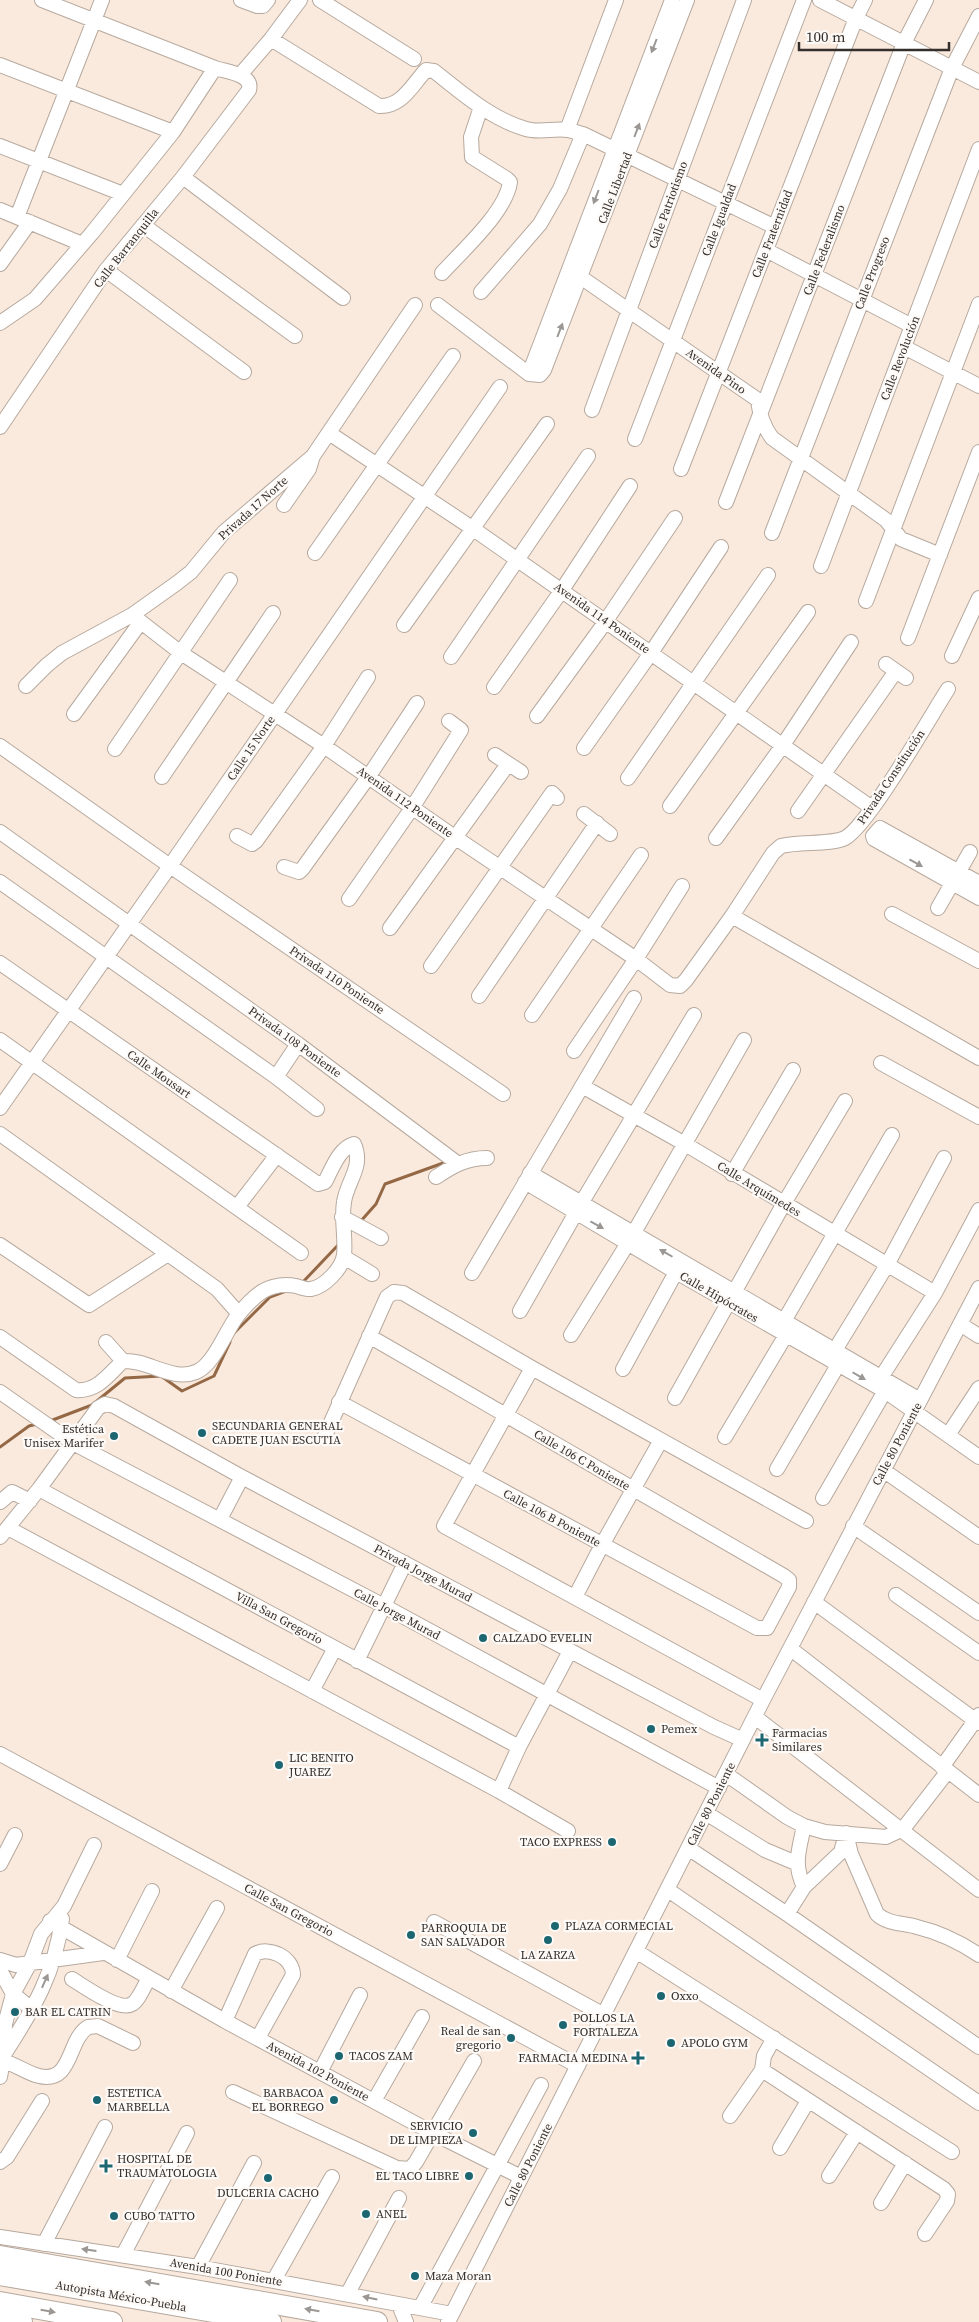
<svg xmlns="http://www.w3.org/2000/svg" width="979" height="2322" font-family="'Source Serif 4',serif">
  <rect width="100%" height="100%" fill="#faeade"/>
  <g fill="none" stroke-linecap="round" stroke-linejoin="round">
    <path stroke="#946845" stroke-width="3" d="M360 1222 376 1204 385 1184 446 1162
      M302 1283 340 1243
      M233 1334 270 1297 286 1291
      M50 1421 92 1405 125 1378 161 1376 182 1391 214 1376 230 1342
      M0 1447 29 1426 37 1424"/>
    <g stroke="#b7a99e" stroke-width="16">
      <path id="minor" d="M241 0 257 6H263L268 0
        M320 0 414 59
        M820 0 979 82
        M271 39 379 106C402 107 412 85 426 70L434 71C462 93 491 119 526 129 540 133 554 128 568 130 573 131 578 133 583 134L775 227
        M0 65 173 132
        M240 75 271 39 300 0
        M567 130 616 0
        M0 146 123 194
        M183 177 343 298
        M0 210 82 244
        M17 217 102 0
        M143 225 295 336
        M766 250 912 326
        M0 264 30 222
        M569 269 758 400C760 415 763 426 772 438L886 520 901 539 940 555
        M106 270 244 372
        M442 273C462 251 506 212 510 182L507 179 472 157 471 137 481 107
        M481 292 540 224 560 189 583 134
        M438 305 529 374 540 375 544 370 687 0
        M0 323 35 299 92 233 173 132 215 68
        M904 347 979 386
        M529 374 672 0
        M592 410 744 0
        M0 427 106 270 183 177 249 90C253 74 227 72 215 68L42 0
        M329 433 472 528 872 808
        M635 439 804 0
        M681 469 856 18 865 0
        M726 502 904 43 926 0
        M284 505 309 469 312 459
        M772 533 952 68 979 16
        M315 553 453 356
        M821 566 979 149
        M866 601 979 304
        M132 615 181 653 324 746 456 838 636 959 670 985 680 986 686 980 732 916 773 853 781 846C799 841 831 845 845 838 868 826 930 717 948 689
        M404 625 547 424
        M908 638 979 452
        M952 656 979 598
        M451 657 588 456
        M886 664 906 678
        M26 686 47 665 62 653 132 615 177 583 191 572 224 532 313 456 415 305
        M494 687 562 590 630 486
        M74 714 140 623
        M537 716 601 628 675 518
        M0 746 170 866 503 1094
        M584 748 651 653 721 547
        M115 749 230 580
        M495 755 521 772
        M162 777 273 613
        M628 778 768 575
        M670 806 808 612
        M798 811 896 671
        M584 814 610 834
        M0 832 298 1044 457 1163
        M237 836 252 844 256 841 324 746 368 677
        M716 838 783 745 851 642
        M284 867 299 872 303 868 369 776 417 703
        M0 882 276 1077 317 1109
        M979 883 880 828 873 836 874 839 979 898
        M349 899 412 808 461 730 449 721
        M938 908 970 852
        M892 914 979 961
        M732 916 979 1058
        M390 928 508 764
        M0 963 318 1184 325 1182C332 1169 339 1148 354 1144 364 1167 347 1181 344 1202 341 1220 346 1238 344 1255 342 1269 324 1287 311 1289 307 1290 300 1287 296 1286 281 1283 265 1287 254 1298 248 1303 243 1309 238 1315 226 1330 214 1365 196 1372 172 1382 147 1359 123 1361 108 1375 97 1392 76 1390L0 1337
        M431 966 552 793 557 798
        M479 996 597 823
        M532 1015 641 855
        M0 1040 301 1253
        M574 1051 636 959 682 886
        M881 1063 979 1117
        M276 1077 298 1044
        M582 1086 685 1144 935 1293
        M0 1108 170 866 500 387
        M0 1134 217 1289 239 1314
        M530 1173 920 1400
        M732 1174 793 1070
        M436 1177C453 1166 466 1158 487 1158
        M525 1182 676 1272 885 1391 979 1457
        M237 1207 277 1155
        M342 1217 381 1238
        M0 1245 89 1305 168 1254
        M344 1257 372 1274
        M472 1273 634 998
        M520 1311 582 1202 694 1015
        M784 1321 892 1135
        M960 1324 979 1336
        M571 1335 628 1243 744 1040
        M106 1342 123 1361
        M835 1350 887 1265 944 1158
        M532 1368 444 1526 763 1700
        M623 1369 676 1272
        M882 1376 935 1293 979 1210
        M0 1392 73 1443 384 1606 719 1788
        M675 1398 783 1205 845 1101
        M339 1402 757 1628H767L789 1587V1580L784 1576 369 1336
        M948 1435 979 1388
        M725 1437 786 1335
        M324 1438 387 1297 394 1292 403 1293 532 1368 806 1521
        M777 1469 838 1365
        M883 1470 979 1537
        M39 1489 519 1747
        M823 1498 889 1384
        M0 1502 12 1492 30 1501
        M220 1519 242 1477
        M853 1526 979 1613
        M8 1528 499 1791 568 1831
        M0 1537 39 1489 98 1408 105 1404 114 1406 242 1477 714 1727 743 1740
        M896 1595 979 1653
        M575 1597 602 1545 661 1440
        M814 1602 979 1723
        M791 1649 979 1795
        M357 1661 405 1563
        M312 1691 335 1648
        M755 1717 979 1890
        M0 1754 578 2066
        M942 1767 979 1715
        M726 1774 787 1817 804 1826 825 1832 886 1837 903 1829 948 1771
        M499 1791 519 1747 570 1651
        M706 1813 765 1850 796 1863
        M846 1833 851 1854 877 1914C887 1924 904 1923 917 1927 938 1932 961 1943 979 1955
        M688 1848 787 1914 979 2047
        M0 1864 15 1835
        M804 1887C793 1864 799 1850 804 1826
        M668 1890 979 2103
        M787 1914 804 1887 841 1852 846 1834
        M50 1921 225 2021 433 2133 521 2177
        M434 1922 604 2015
        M636 1951 952 2152
        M0 1960 16 1965 103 1953
        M117 1960 152 1891
        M0 1970 13 1994 33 2010
        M72 1979C83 1986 120 2012 132 2004 139 2000 144 1986 149 1978
        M171 1991 217 1908
        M225 2021 255 1954C269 1946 293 1957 293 1975L258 2038
        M5 2053C34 2008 55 1973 62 1919
        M0 2060C14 2063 26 2073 39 2076 73 2084 67 2040 88 2027L98 2026 133 2043
        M762 2070 944 2189 948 2194 947 2201 925 2234
        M320 2072 360 1995
        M0 2077 4 2054 5 2024 13 1994 30 1963 41 1934 64 1906 94 1845
        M233 2092 397 2168 410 2169 416 2162 474 2061
        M374 2101 422 2017
        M730 2116 762 2070 764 2056 774 2038
        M780 2148 808 2101
        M0 2162 7 2157 42 2101
        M829 2176 857 2132
        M881 2203 905 2163
        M0 2237 198 2267 452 2314
        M44 2244 105 2127
        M123 2255 187 2133
        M198 2267 254 2163
        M274 2280 332 2177
        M348 2293 399 2198
        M399 2305 406 2322
        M420 2308 541 2085
        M448 2322 763 1700 979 1288"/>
    </g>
    <g stroke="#b7a99e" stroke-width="22">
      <path id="highway" d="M0 2256 377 2322
        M0 2275 271 2322
        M0 2302 112 2322
        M0 2318 22 2322"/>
    </g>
    <use href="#minor" stroke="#fff" stroke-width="14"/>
    <use href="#highway" stroke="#fff" stroke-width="20"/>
  </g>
  <defs><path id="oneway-solid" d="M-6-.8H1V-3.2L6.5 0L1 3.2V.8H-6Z" transform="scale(1.25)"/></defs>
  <g fill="#9a9795">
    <use href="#oneway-solid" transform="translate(654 46) rotate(111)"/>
    <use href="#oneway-solid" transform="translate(637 130) rotate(-69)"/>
    <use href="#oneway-solid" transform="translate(596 197) rotate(111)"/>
    <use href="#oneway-solid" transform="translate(560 330) rotate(-69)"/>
    <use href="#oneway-solid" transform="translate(916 863) rotate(29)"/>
    <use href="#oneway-solid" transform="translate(597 1225) rotate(29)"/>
    <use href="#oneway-solid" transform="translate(666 1253) rotate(-150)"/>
    <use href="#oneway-solid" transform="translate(859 1376) rotate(30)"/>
    <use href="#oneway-solid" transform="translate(45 1981) rotate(-66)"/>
    <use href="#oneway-solid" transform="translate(89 2250) rotate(-172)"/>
    <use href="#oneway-solid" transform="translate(152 2283) rotate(-170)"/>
    <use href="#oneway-solid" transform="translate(370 2298) rotate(-168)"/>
    <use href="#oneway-solid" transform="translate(312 2310) rotate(-170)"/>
    <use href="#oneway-solid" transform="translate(48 2311) rotate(10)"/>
  </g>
  <g fill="#1b6670" stroke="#fdfaf7" stroke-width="2">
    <circle cx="202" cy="1433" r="5"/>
    <circle cx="114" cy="1436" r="5"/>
    <circle cx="483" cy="1638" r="5"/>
    <circle cx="651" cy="1729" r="5"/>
    <path d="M759.5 1732.5h5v5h5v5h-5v5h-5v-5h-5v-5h5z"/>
    <circle cx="279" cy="1765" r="5"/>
    <circle cx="612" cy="1842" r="5"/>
    <circle cx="555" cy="1926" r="5"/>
    <circle cx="411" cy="1935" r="5"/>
    <circle cx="548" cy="1940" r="5"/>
    <circle cx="661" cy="1996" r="5"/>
    <circle cx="15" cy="2012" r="5"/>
    <circle cx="563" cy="2025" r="5"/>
    <circle cx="511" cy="2038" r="5"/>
    <circle cx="671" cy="2043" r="5"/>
    <circle cx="339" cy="2056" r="5"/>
    <path d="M635.5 2050.5h5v5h5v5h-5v5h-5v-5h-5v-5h5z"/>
    <circle cx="97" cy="2100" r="5"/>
    <circle cx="334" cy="2100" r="5"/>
    <circle cx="473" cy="2133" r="5"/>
    <path d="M103.5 2158.5h5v5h5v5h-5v5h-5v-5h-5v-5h5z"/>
    <circle cx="469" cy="2176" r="5"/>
    <circle cx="268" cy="2178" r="5"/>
    <circle cx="366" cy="2214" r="5"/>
    <circle cx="114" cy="2216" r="5"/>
    <circle cx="415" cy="2276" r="5"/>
  </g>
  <g text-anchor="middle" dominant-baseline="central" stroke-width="4.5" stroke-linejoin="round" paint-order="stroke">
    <g font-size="12" fill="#352f2b" stroke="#fdfaf7">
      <text transform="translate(615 188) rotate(-69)">Calle Libertad</text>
      <text transform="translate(668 205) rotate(-70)">Calle Patriotismo</text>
      <text transform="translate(719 220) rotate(-69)">Calle Igualdad</text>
      <text transform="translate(772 234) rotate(-69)">Calle Fraternidad</text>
      <text transform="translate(126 248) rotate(-52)">Calle Barranquilla</text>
      <text transform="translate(824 250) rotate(-69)">Calle Federalismo</text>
      <text transform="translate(872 273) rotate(-69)">Calle Progreso</text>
      <text transform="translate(900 358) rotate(-69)">Calle Revolución</text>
      <text transform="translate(716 371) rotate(35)">Avenida Pino</text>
      <text transform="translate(253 508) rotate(-42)">Privada 17 Norte</text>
      <text transform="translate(602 618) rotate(35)">Avenida 114 Poniente</text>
      <text transform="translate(251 748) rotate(-56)">Calle 15 Norte</text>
      <text transform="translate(891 777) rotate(-56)">Privada Constitución</text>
      <text transform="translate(405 802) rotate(35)">Avenida 112 Poniente</text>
      <text transform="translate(337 980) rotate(34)">Privada 110 Poniente</text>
      <text transform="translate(295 1042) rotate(36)">Privada 108 Poniente</text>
      <text transform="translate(159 1074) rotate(35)">Calle Mousart</text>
      <text transform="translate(759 1189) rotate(31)">Calle Arquímedes</text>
      <text transform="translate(719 1297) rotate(30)">Calle Hipócrates</text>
      <text transform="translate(897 1444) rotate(-62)">Calle 80 Poniente</text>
      <text transform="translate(582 1460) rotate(30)">Calle 106 C Poniente</text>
      <text transform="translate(552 1518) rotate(28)">Calle 106 B Poniente</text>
      <text transform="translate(423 1573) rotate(28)">Privada Jorge Murad</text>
      <text transform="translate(397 1614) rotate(28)">Calle Jorge Murad</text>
      <text transform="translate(279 1618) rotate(28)">Villa San Gregorio</text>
      <text transform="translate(711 1804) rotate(-63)">Calle 80 Poniente</text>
      <text transform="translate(289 1910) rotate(28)">Calle San Gregorio</text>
      <text transform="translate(318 2071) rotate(28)">Avenida 102 Poniente</text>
      <text transform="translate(528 2165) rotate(-63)">Calle 80 Poniente</text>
      <text transform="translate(226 2272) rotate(10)">Avenida 100 Poniente</text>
      <text transform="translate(121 2296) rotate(10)">Autopista México-Puebla</text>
    </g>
    <g font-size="12" fill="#352f2b" stroke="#fdfaf7" text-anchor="start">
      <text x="212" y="1426">SECUNDARIA GENERAL<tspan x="212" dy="14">CADETE JUAN ESCUTIA</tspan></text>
      <text x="104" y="1429" text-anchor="end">Estética<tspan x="104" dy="14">Unisex Marifer</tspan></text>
      <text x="493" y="1638">CALZADO EVELIN</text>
      <text x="661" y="1729">Pemex</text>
      <text x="772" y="1733">Farmacias<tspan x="772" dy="14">Similares</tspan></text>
      <text x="289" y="1758">LIC BENITO<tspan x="289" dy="14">JUAREZ</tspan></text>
      <text x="602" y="1842" text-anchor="end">TACO EXPRESS</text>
      <text x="565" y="1926">PLAZA CORMECIAL</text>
      <text x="421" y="1928">PARROQUIA DE<tspan x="421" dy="14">SAN SALVADOR</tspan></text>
      <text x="548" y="1955" text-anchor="middle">LA ZARZA</text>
      <text x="671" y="1996">Oxxo</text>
      <text x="25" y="2012">BAR EL CATRIN</text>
      <text x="573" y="2018">POLLOS LA<tspan x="573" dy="14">FORTALEZA</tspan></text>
      <text x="501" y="2031" text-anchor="end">Real de san<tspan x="501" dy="14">gregorio</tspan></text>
      <text x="681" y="2043">APOLO GYM</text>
      <text x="349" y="2056">TACOS ZAM</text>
      <text x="628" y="2058" text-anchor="end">FARMACIA MEDINA</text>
      <text x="107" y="2093">ESTETICA<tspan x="107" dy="14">MARBELLA</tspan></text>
      <text x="324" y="2093" text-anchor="end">BARBACOA<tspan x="324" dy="14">EL BORREGO</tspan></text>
      <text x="463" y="2126" text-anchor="end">SERVICIO<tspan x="463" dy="14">DE LIMPIEZA</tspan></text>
      <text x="117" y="2159">HOSPITAL DE<tspan x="117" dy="14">TRAUMATOLOGIA</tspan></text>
      <text x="459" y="2176" text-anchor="end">EL TACO LIBRE</text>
      <text x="268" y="2193" text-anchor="middle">DULCERIA CACHO</text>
      <text x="376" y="2214">ANEL</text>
      <text x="124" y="2216">CUBO TATTO</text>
      <text x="425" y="2276">Maza Moran</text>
    </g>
  </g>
  <path d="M799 42v8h150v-8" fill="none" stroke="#352f2b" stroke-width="2.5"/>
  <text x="806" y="42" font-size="15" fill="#352f2b" stroke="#fdfaf7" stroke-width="4" paint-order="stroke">100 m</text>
</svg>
